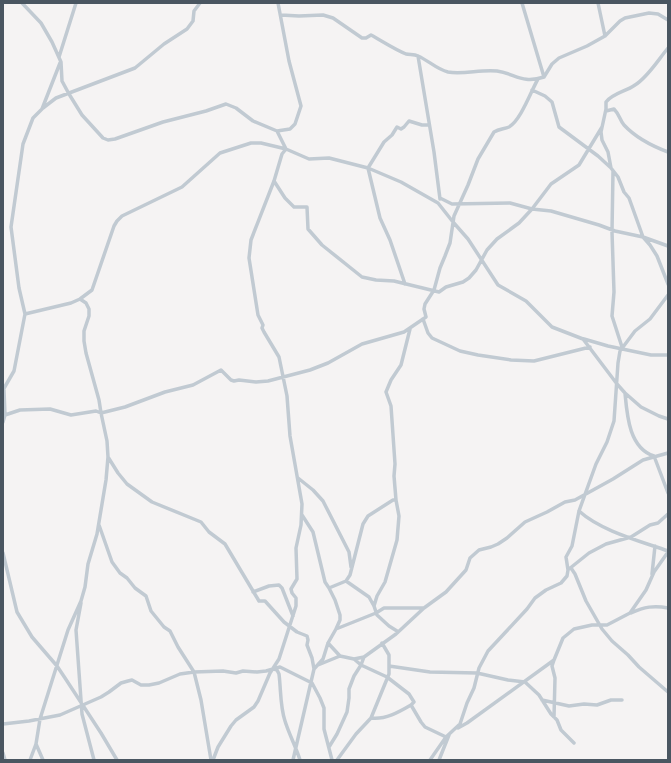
<svg xmlns="http://www.w3.org/2000/svg" width="671" height="763" font-family="'Fira Sans Condensed',sans-serif">
  <rect width="100%" height="100%" fill="#f5f3f3"/>
  <g fill="none" stroke-linecap="round" stroke-linejoin="round">
    <path stroke="#c1cad2" stroke-width="3.5" d="M22 3 41 23 52 42 61 62 62 81 69 94 82 115 103 138 108 140 115 139 163 122 206 111 226 104 236 108 253 121 277 131 290 129 295 124 301 106 289 61 278 3
      M522 3 544 77
      M598 3 605 36
      M281 15 299 16 323 15 333 18 362 38H366L371 35C382 41 394 49 406 54 410 55 414 54 418 56 428 60 436 69 448 72 463 75 481 69 497 71 516 74 522 84 544 77L552 64 559 58 587 46 605 36 620 21 625 18 649 13 658 14 668 20
      M668 48C658 60 648 77 635 85 625 92 613 93 606 102V109L601 132 602 140 608 152 611 168 618 177 624 192 629 198 643 237 650 245 657 256 668 284
      M418 56 434 152 440 199
      M59 57 76 3
      M532 90 545 96 552 102 559 127 598 156 610 167
      M43 108 56 98 135 68 164 44 187 29 193 21 194 11 200 3
      M606 111 614 109C620 115 620 121 624 125 636 138 652 146 668 152
      M277 131 286 149
      M368 168 380 218 390 240 405 284
      M368 168 384 142 392 135 397 127 401 129 404 127 409 121 422 125H429
      M613 171 612 232 614 292 612 316 622 347
      M274 181 285 198 294 207H307L308 229 322 245 362 277 376 280 394 281 439 292 446 287 463 282 469 278 476 270 487 250 497 239 519 223 532 209 551 184 579 165 602 127
      M440 198 452 204 510 203 532 209 551 211 599 225 615 231 643 237 668 246
      M25 314 71 303 80 299 92 290 114 226 117 221 122 216 182 187 220 153 251 143H261L286 149 309 159 329 158 368 168 401 182 438 203 453 222 468 239 498 285 526 301 552 327 583 339 617 384 625 393 641 407 659 416 668 419
      M423 319 428 333 432 338 460 351 478 355 511 360 534 361 590 347
      M584 339 608 346 651 355H668
      M3 390 14 371 25 314 19 288 11 227 23 144 33 118 42 109 60 63
      M625 393C627 415 629 448 654 456
      M5 415 20 410 50 409 71 415 96 411 101 413 125 407 165 392 193 385 221 370 231 380 234 381 239 380 256 382 268 381 310 370 328 363 362 344 404 332 426 317 424 309 425 304 434 290 440 268 445 256 450 243 454 216 468 185 478 159 494 132C499 129 504 129 509 127 521 120 531 91 538 79
      M3 422 5 415 4 390
      M654 456 668 493
      M108 457 118 473 127 484 152 502 201 522 209 532 225 544 259 601H265L284 622 297 632 307 636 308 640 307 645 312 658 314 669
      M298 478 313 490 323 501 349 552 351 567
      M579 511C601 531 640 541 668 551
      M302 515 313 532 325 582 329 588
      M99 525 112 562 120 573 127 578 135 588 146 596 151 611 164 627 170 631 178 647 194 672 201 700 211 760
      M3 553 17 612 32 637 57 666 65 678 101 733 117 760
      M571 568 575 574 586 601 602 629 612 641 628 655 639 667 668 692
      M569 569 589 553 606 544 631 537 650 525 658 523 668 514
      M652 574 655 546
      M346 581 369 597 374 606 377 615 389 626 397 631
      M253 592 269 586 279 585 282 588 293 616
      M81 603 76 630 82 714 94 760
      M374 606 377 596 385 582 397 540 399 516 396 500
      M631 613C644 607 654 605 668 608
      M336 629 376 613 384 608H424
      M328 643 340 656
      M354 659 361 665 387 677 409 694 414 702 411 705 421 722 425 727 446 737
      M554 660 552 666 555 678 554 717
      M318 665 340 656 354 659 364 657 396 634 424 608 446 592 466 570 470 558 479 550 491 547 498 544 507 538 525 522 547 512 565 502 575 500 613 479 643 460 668 453
      M389 666 430 672 477 673 508 680 525 682 539 695 551 714 557 720 561 730 574 743
      M274 669 277 670 279 674C281 690 280 706 285 721 289 734 296 747 300 760
      M542 700 569 706 584 704 597 705 611 700H622
      M371 718C385 720 399 712 411 705
      M3 724 29 721 60 715 101 697 109 692 121 683 128 681 132 680 141 685H149L159 683 180 674 194 672 223 671 236 673 243 671 257 672 266 671 280 667 312 683 320 698 324 708V729L332 760
      M458 728 467 723 554 660 563 638 574 629 592 625H607L630 613 646 590 654 572 668 552
      M36 744 43 760
      M329 747 337 734 347 712 349 698V689L354 676 361 665 364 657
      M3 753 5 760
      M30 760 36 744 40 719 68 630 81 601 85 587 88 564 97 534 106 480 108 457 107 441 101 413 99 400 86 353 84 341V331L89 316V309L86 303 80 299
      M213 760 218 747 231 726 236 720 254 707 258 701 270 673 279 659 296 606V598L292 593 291 589 297 579 296 548 301 525 302 504 290 436 287 396 279 357 264 332 262 328 263 325 258 315 249 258 251 240 274 181 282 154 286 149
      M293 760 314 669 323 659 328 643 336 629 340 620V615L335 600 329 588 346 581 350 575 363 524 368 516 393 500H396L394 476 395 464 391 406 386 392 391 380 401 365 410 329
      M337 760 356 734 371 718 389 674V655L382 643
      M430 760 446 737 460 724 467 703 474 688 479 668 488 651 527 609 535 598 546 590 561 583 567 576 568 570 566 557 572 546 579 511 596 464 607 442 614 421 618 363 620 351 635 331 650 319 668 295
      M439 760 449 735"/>
  </g>
  <rect width="671" height="763" fill="none" stroke="#4a5661" stroke-width="8"/>
</svg>
